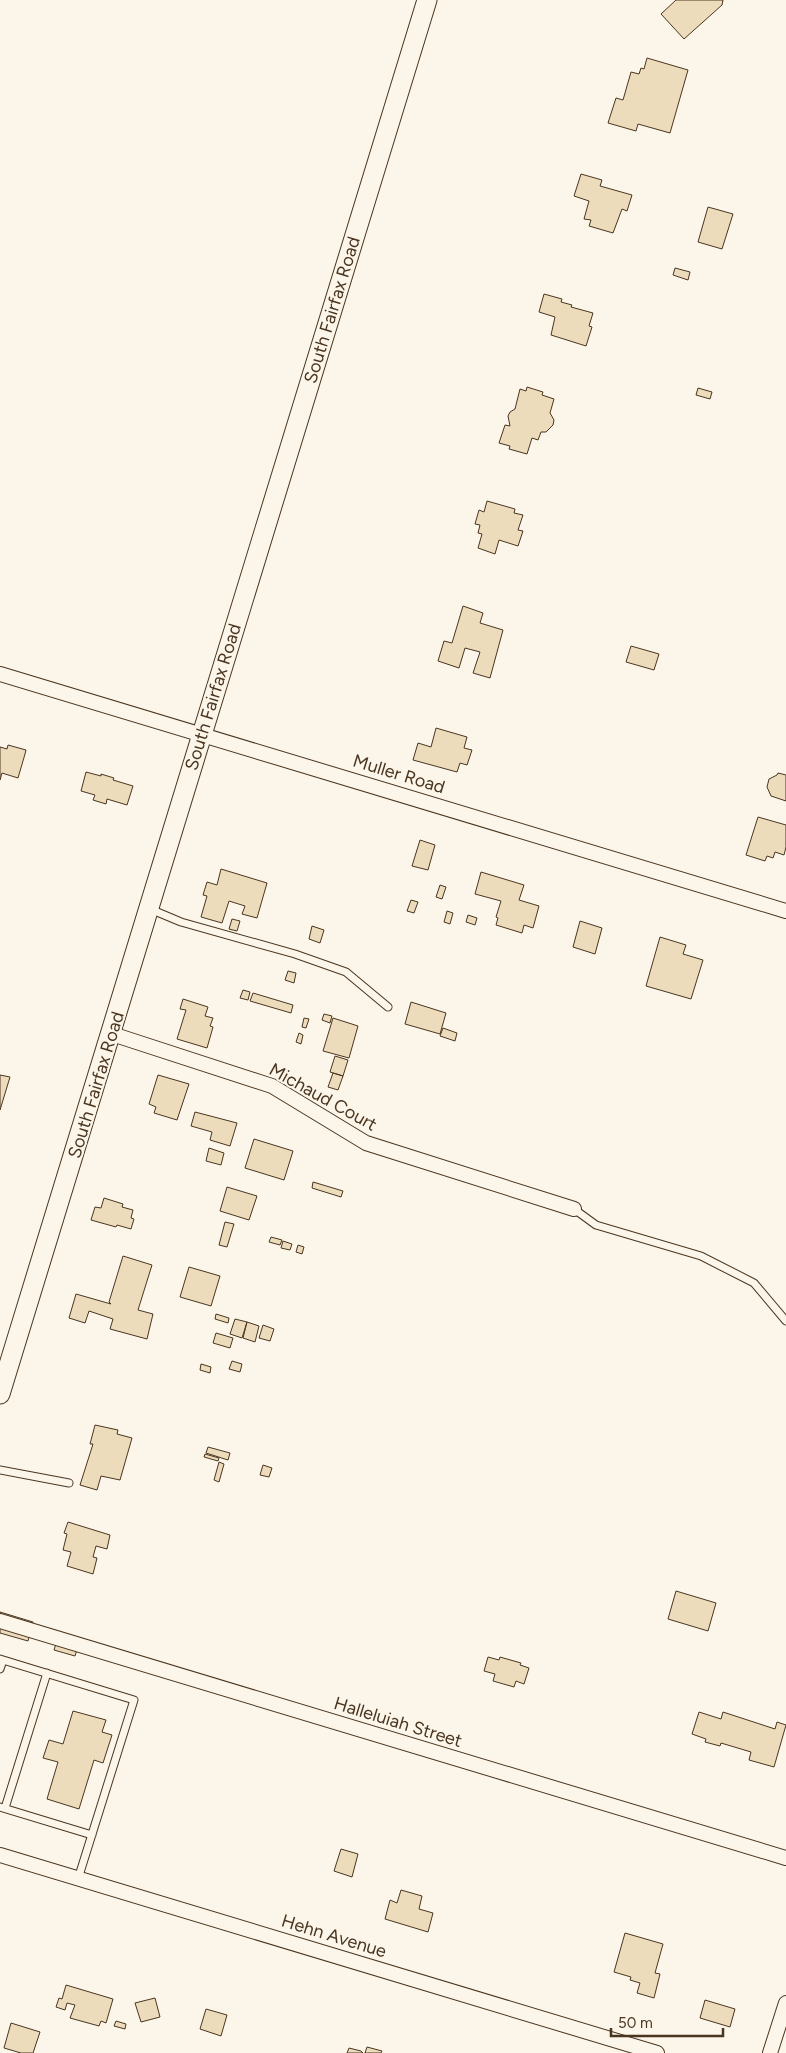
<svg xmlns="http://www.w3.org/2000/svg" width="786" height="2053" font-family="Figtree,sans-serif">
  <rect width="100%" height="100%" fill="#fbf6e9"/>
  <path fill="#ecdcbc" stroke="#4a3520" d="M676 0H723L722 5 684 39 661 14Z
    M647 58 688 70 670 133 638 124 636 131 608 123 616 98 623 100 631 72 639 74 641 68 644 69Z
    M581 174 602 180 600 186 632 195 627 211 622 209 613 233 589 226 591 220 584 219 589 201 574 196Z
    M708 207 733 214 722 249 698 242Z
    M675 268 690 272 688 280 673 275Z
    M544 294 562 299 561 302 572 305 571 307 593 313 589 326 592 327 586 346 551 335 555 317 539 312Z
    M527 387 543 392 542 395 554 399 550 413 554 420 553 425 546 432H541L538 440 532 438 527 454 509 449 510 446 499 443 505 425 510 426 508 416 510 412 515 409 520 389 526 391Z
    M698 388 712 392 710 399 696 395Z
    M487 501 515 509 514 513 523 515 518 530 523 531 518 546 499 540 495 554 478 548 482 534 478 533 480 525 475 524 479 510 484 512Z
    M463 606 483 613 480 623 503 630 490 678 473 673 480 652 465 648 459 668 438 661 444 641 452 643Z
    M631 646 659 654 654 670 626 662Z
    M436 728 467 737 464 748 472 750 467 765 460 763 457 772 413 760 418 743 431 747Z
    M8 745 26 750 25 754 18 778 2 773 0 780V747L7 749Z
    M86 772 101 776V774L114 778 113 780 133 786 127 805 107 799 106 804 93 800 95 795 81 791Z
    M778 773 786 775V801L771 796 767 787 769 779 777 775Z
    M758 817 786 825V847L784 855 775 852 773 858 767 856 765 861 746 855Z
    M420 840 435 845 428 870 412 866Z
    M221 869 267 883 257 918 242 914 245 906 229 901 222 923 201 917 207 896 203 895 207 882 217 885Z
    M481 872 524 885 519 900 539 906 533 928 524 925 522 933 496 925 498 918 496 917 501 901 475 894Z
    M440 885 446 887 442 899 436 897Z
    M411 900 418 902 414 913 407 911Z
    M447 911 453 913 450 924 444 922Z
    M468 915 477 918 475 925 466 922Z
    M232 919 240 921 237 931 229 929Z
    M580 921 602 928 595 954 573 947Z
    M312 926 324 930 320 943 309 939Z
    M660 937 686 945 683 954 703 960 691 999 646 986Z
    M288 971 296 973 294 983 285 980Z
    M243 990 250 992 248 1000 240 998Z
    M253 993 293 1005 291 1013 250 1001Z
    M183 999 208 1007 205 1016 213 1018 210 1026 213 1027 207 1048 177 1039 186 1010 180 1009Z
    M411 1002 446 1013 440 1034 405 1024Z
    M324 1014 332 1016 330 1023 322 1020Z
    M304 1018 309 1019 306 1028 302 1027Z
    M333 1018 358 1026 349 1058 323 1051Z
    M443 1028 457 1033 455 1041 440 1036Z
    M299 1033 303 1035 301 1044 296 1042Z
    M335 1056 348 1060 343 1076 330 1072Z
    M333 1073 343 1076 338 1090 328 1087Z
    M0 1075 10 1077 0 1110Z
    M158 1075 189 1084 177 1120 154 1113 156 1107 149 1104Z
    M195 1112 237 1123 230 1146 210 1140 212 1132 191 1126Z
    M254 1139 293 1151 284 1180 245 1168Z
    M209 1148 224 1153 221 1165 206 1161Z
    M313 1182 343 1191 341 1197 312 1188Z
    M227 1187 257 1196 249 1220 220 1211Z
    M104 1198 123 1204 122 1207 133 1210 131 1218 134 1219 131 1229 117 1225 116 1227 91 1220 95 1207 101 1208Z
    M225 1222 234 1224 227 1247 219 1245Z
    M271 1237 282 1240 280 1245 269 1242Z
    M283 1241 292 1244 290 1250 281 1248Z
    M298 1245 304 1247 302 1254 296 1252Z
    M123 1256 152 1265 138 1310 153 1314 147 1339 110 1329 113 1319 89 1311 85 1323 69 1318 76 1294 111 1304 109 1302Z
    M189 1267 220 1276 211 1306 180 1297Z
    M216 1314 229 1318 228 1323 215 1319Z
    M235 1319 247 1322 242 1338 230 1334Z
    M247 1322 259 1326 255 1342 243 1338Z
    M263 1325 274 1329 270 1341 259 1338Z
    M216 1333 233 1338 230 1348 213 1343Z
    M232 1361 242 1364 240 1372 229 1369Z
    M201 1364 211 1367 210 1373 200 1370Z
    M95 1425 118 1430 117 1434 132 1438 120 1480 101 1476 97 1490 80 1485 93 1444H90Z
    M208 1447 230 1453 228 1460 206 1453Z
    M205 1454 219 1458 218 1461 204 1457Z
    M219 1462 224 1464 219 1482 214 1480Z
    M263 1465 272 1468 269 1477 260 1475Z
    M68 1522 110 1535 107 1549 96 1546 93 1557 97 1558 93 1574 67 1566 71 1552 63 1550 67 1534 64 1533Z
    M676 1591 716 1603 708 1631 668 1619Z
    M0 1612 33 1622 28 1641 0 1633Z
    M59 1634 80 1640 75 1656 54 1650Z
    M488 1657 499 1660 500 1657 521 1663 520 1665 529 1668 524 1684 516 1681 514 1687 493 1681 495 1674 484 1671Z
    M73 1711 106 1720 102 1732 112 1735 103 1763 94 1760 79 1809 47 1799 58 1762 43 1758 49 1740 63 1744Z
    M699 1712 721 1719 723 1712 775 1729 777 1722 786 1725 774 1767 749 1760 751 1752 721 1743 720 1746 705 1742 706 1739 692 1734Z
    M341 1849 358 1854 352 1877 334 1871Z
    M401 1890 422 1896 419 1909 433 1913 428 1932 385 1919 390 1900 397 1903Z
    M625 1933 663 1944 655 1973 660 1974 654 1998 637 1993 640 1983 630 1980 631 1977 614 1972Z
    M66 1985 113 1999 106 2023 101 2021 99 2026 70 2018 75 2005 67 2003 65 2010 56 2007 59 1998 62 1999Z
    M155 1998 160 2017 141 2022 135 2003Z
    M705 2000 735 2009 730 2027 700 2018Z
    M206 2009 227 2015 221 2036 200 2029Z
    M116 2021 126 2024 125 2029 114 2026Z
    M11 2023 40 2032 33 2053H21L4 2048Z
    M367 2047 382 2051 381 2053H365Z
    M349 2048 361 2051 363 2053H347Z"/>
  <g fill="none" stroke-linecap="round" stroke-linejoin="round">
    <g stroke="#4a3520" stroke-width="9">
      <path id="lane" d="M150 909 181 922 295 954 346 972 388 1007
        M574 1209 596 1225 701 1256 754 1283 786 1321
        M0 1470 69 1483
        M0 1659 134 1700 78 1879
        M0 1669 3 1660
        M0 1807 92 1835
        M5 1808 47 1673"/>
    </g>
    <g stroke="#4a3520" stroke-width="16">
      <path id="street" d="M0 674 786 911
        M112 1034 272 1086 366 1143 574 1209
        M0 1621 786 1858
        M0 1855 657 2053
        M770 2053 786 2003"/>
    </g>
    <g stroke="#4a3520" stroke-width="21">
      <path id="secondary" d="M0 1394 427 0"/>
    </g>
    <use href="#lane" stroke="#fbf6e9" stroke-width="7"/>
    <use href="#street" stroke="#fbf6e9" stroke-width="14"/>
    <use href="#secondary" stroke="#fbf6e9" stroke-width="19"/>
  </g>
  <g text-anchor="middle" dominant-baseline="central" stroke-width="4" stroke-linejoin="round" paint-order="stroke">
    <g font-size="18" fill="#4a3520" stroke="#fbf6e9">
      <text transform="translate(332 310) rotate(-73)">South Fairfax Road</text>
      <text transform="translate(213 697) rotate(-73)">South Fairfax Road</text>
      <text transform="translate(399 774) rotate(17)">Muller Road</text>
      <text transform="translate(96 1085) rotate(-73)">South Fairfax Road</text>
      <text transform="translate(323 1097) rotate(29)">Michaud Court</text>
      <text transform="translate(398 1722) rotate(17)">Halleluiah Street</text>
      <text transform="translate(334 1936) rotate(17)">Hehn Avenue</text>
    </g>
  </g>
  <path d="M611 2028v8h112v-8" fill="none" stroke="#4a3520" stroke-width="2.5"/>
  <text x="618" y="2028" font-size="15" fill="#4a3520" stroke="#fbf6e9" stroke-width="4" paint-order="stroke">50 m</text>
</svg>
